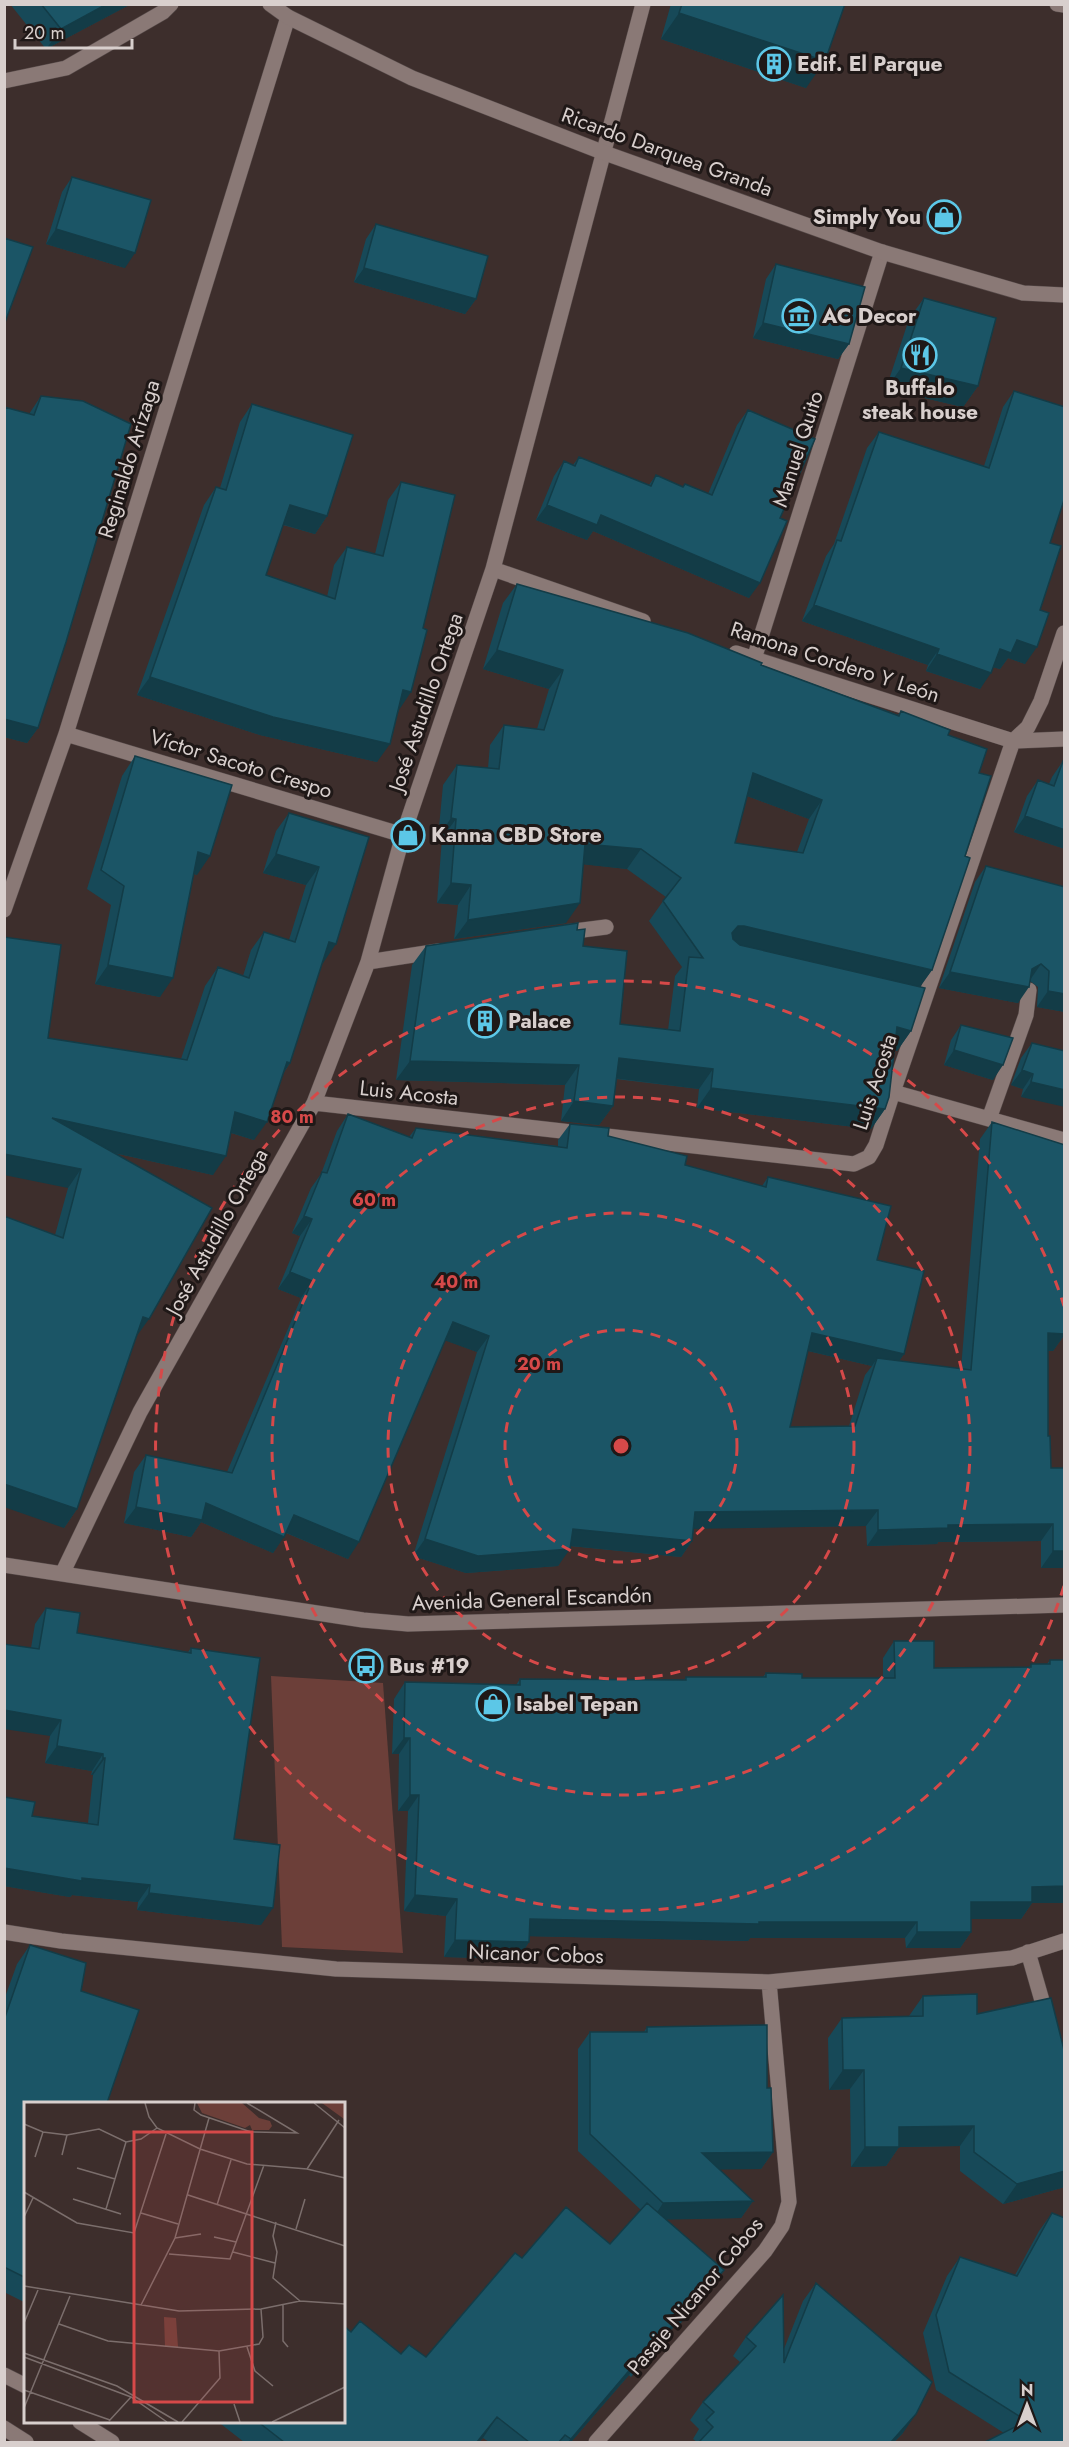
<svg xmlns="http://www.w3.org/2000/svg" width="1069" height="2447" font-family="Jost,sans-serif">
  <rect width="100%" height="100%" fill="#3d2e2c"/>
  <path fill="#6c3f39" d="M271 1676 383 1683 403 1953 282 1947Z"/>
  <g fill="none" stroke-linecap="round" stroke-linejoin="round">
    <g stroke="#564a49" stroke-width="16">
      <path id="street" d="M1057 4 1064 5
        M4 81 66 68 163 12 171 4
        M493 569 643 621
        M736 653 1013 741 1064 739
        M754 659 882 252
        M66 734 403 835
        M4 910 66 734 288 17
        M567 932 606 927
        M368 962 439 951
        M893 1092 1064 1140
        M314 1103 854 1164 869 1157 876 1145 893 1092 1013 741 1028 727 1041 701 1064 633
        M989 1119 1026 1015 1029 990
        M4 1565 363 1620 408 1624 1064 1605
        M63 1572 140 1412 314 1103 368 962 403 835 493 569 643 4
        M4 1932 61 1941 336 1969 769 1982 1012 1958 1064 1941
        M1028 1952 1047 2018
        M596 2442 765 2251 782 2226 789 2202 769 1982"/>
    </g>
    <g stroke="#564a49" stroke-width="16">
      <path id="secondary" d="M270 4 288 17 412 78 602 152 882 252 1023 293 1064 295
        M4 2375 26 2386
        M80 2422 112 2442
        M4 2428 26 2442"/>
    </g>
    <use href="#street" stroke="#8a7976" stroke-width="15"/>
    <use href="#secondary" stroke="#8a7976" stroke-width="15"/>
  </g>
  <path fill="#174958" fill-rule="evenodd" d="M10 4H131L46 49Z
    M671 4H845L806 88 661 39Z
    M72 177 125 268 46 244 62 192Z
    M376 224 476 299 465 314 354 282 366 239Z
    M776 264 849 344 838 359 753 338 766 279Z
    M924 298 978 386 963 407 886 389 909 319Z
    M1014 391 1050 543 1040 610 1025 664 1008 658 1000 669 993 667 980 689 926 671 928 665 802 621 826 556 834 544 867 448 879 432 984 466 1003 407Z
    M41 396 38 728 27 743 4 737V407L29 414Z
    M252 404 327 516 315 534 283 525 266 575 327 597 334 565 347 547 375 554 388 500 401 482 399 710 377 762 260 735 137 695 204 505 216 487 220 488 240 422Z
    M748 410 780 518 749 598 593 531 587 540 536 520 554 476 564 461 573 465 579 457 649 485 656 475 683 487 685 484 708 494 737 425Z
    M517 584 761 665 898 715 901 711 948 735 979 773 965 856 932 970 919 987 911 1031 897 1051 894 1050 885 1109 871 1129 697 1108 699 1089 616 1079 613 1106 599 1125 561 1121 565 1085 396 1080 412 965 426 946 577 930 583 946 620 1024 668 1030 675 976 682 967 649 921 666 897 627 869 583 864 566 923 454 939 458 905 437 903 442 838H438L443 785 457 765 488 768 490 745 504 725 537 729 549 689 483 669 503 603ZM747 796 809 819 797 852 735 843Z
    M135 756 197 875 194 874 160 997 95 984 111 905 87 889 122 776Z
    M1063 761 1065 849 1014 832 1027 796 1038 780 1049 784 1052 777Z
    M289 813 369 837 323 963 322 962 290 1063 283 1074 254 1140 231 1133 213 1175 114 1153 136 1337 77 1509 64 1528 55 1235 68 1188 48 1038 181 1059 205 986 218 967 243 976 251 950 264 932 289 940 306 885 263 873 276 831Z
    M986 866 1065 887V1012L1037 1007 1038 987 1030 981 1018 1003 939 988 975 882Z
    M961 1025 993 1080 944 1065 951 1040Z
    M1032 1043 1065 1051 1021 1097 1023 1089 1011 1085 1021 1058Z
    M348 1114 409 1137 416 1128 558 1146V1140L570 1124 608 1136 685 1165 762 1186 768 1177 877 1260 904 1354 899 1361 961 1369 980 1139 992 1122 1065 1334 1053 1351H1048V1436L1051 1468H1065V1568H1041V1541L938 1542 937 1544 867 1546 866 1526 694 1528 692 1541 681 1557 570 1546 558 1566 466 1573 413 1556 477 1352 445 1340 348 1559 286 1533 273 1553 201 1522 191 1537 124 1523 134 1472 146 1455 227 1472 301 1298 278 1289 300 1236 292 1233 311 1188 321 1174 337 1131ZM808 1351 872 1366 865 1375 849 1426 790 1427Z
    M46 1608 77 1633 188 1652 191 1648 234 1839 261 1925 137 1910 138 1902 72 1895 70 1897 4 1886V1797L32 1816 88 1823 93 1775H91L92 1771 45 1763 50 1736 31 1648 35 1624Z
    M894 1641 934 1668 1029 1667 1031 1664H1047L1050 1660H1065V1903H1032L1021 1919H971V1932L960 1948H906L905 1938H750L748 1941 529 1936V1942L518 1959 444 1957 446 1916 404 1911 408 1811H398L399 1754H392L394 1699 405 1682 516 1685 520 1679 684 1680 686 1677H763L766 1673 802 1678H883V1658Z
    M30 1945 26 2103V2303L4 2292V2000L17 1964Z
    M923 1996 977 2014 1065 2187 1003 2204 960 2171V2146L899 2147 886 2166 851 2167 850 2089 829 2090 828 2038 842 2018 909 2016Z
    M647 2027 767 2088 773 2152 761 2169H719L753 2201 741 2218 666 2219 724 2270 710 2290 679 2325 677 2323 631 2377 629 2375 571 2442H489L483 2438 479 2442H244L217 2421H344L351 2332 401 2354 426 2357 522 2258 610 2244 641 2210 578 2151V2049L590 2032H644Z
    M1052 2213 1065 2442 1004 2433 936 2390 923 2333 947 2276 960 2257 1015 2275 1039 2231Z
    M816 2283 903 2433 894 2442H697L693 2439 699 2429 690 2420 703 2402 740 2362 733 2356 746 2337 784 2349 803 2301Z"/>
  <path fill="#133c47" d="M107 4H131L46 49 61 29Z
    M679 13 825 61 806 88 661 39Z
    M56 229 135 253 125 268 46 244Z
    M364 268 476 299 465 314 354 282Z
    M763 323 849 344 838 359 753 338Z
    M901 368 978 386 963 407 886 389Z
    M290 505 327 516 315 534 278 523Z
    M547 505 601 515 760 583 749 598 593 531 587 540 536 520Z
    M814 605 939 649 928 665 802 621Z
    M1017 640 1037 647 1025 664 1008 658 1000 669 988 666 1000 649Z
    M497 650 563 670 549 689 483 669Z
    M937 654 991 673 980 689 926 671Z
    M150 677 390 744 377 762 260 735 137 695Z
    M403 690 411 692 399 710Z
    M4 719 38 728 27 743 4 737Z
    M753 773 822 800 809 819 739 793Z
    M1025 816 1065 830V849L1014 832Z
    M451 818 456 819 442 838H438Z
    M585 844 641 849 627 869 571 863Z
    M198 852 210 856 197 875 185 871Z
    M276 854 319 867 306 885 263 873Z
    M451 883 471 885 458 905 437 903Z
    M580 903 566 923 454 939 468 920Z
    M738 926H744L932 970 918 990 730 946 732 933Z
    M329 942 336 944 323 963 316 961Z
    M1041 964 1030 980 1032 969Z
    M108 965 173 978 160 997 95 984Z
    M950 972 1029 987 1018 1003 939 988Z
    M1048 991 1065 994V1012L1037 1007Z
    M897 1027 911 1031 897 1051 884 1047Z
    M954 1050 1003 1065 993 1080 944 1065Z
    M619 1058 713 1069 699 1089 605 1077Z
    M410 1061 579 1065 565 1085 396 1080Z
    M287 1062 290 1063 277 1082Z
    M1022 1070 1033 1074 1023 1089 1011 1085Z
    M1031 1082 1065 1090V1107L1021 1097Z
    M711 1088 885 1109 871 1129 697 1108Z
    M574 1101 613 1106 599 1125 561 1121Z
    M235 1112 267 1122 254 1140 222 1130Z
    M52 1118 226 1156 213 1175 39 1136Z
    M4 1154 81 1169 68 1188 4 1175Z
    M304 1216 312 1219 300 1236 292 1233Z
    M290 1272 312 1281 301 1298 278 1289Z
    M143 1317 149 1319 136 1337Z
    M453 1322 489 1336 477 1352 441 1339Z
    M812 1333 904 1354 892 1371 877 1358 872 1366 800 1349Z
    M1048 1333 1065 1334 1053 1351 1037 1350Z
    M4 1484 77 1509 64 1528 4 1507Z
    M206 1503 284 1537 273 1553 201 1522 191 1537 124 1523 136 1507Z
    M878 1510 866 1526 684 1529 695 1512Z
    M294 1515 359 1542 348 1559 282 1531Z
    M1053 1524 1041 1541 938 1542 937 1544 867 1546 878 1530 948 1525Z
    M573 1529 692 1541 681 1557 561 1545Z
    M425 1539 570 1549 558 1566 466 1573 413 1556Z
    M1053 1551H1065V1568H1041Z
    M4 1710 61 1720 50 1736 4 1729Z
    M404 1738H410L399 1754H392Z
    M57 1746 103 1754 92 1771 45 1763Z
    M103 1758H105L93 1775H91Z
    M410 1795H419L408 1811H398Z
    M4 1868 150 1885 138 1902 72 1895 70 1897 4 1886Z
    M1065 1886V1903H1032L1021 1919H960L971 1902 1032 1887Z
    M149 1893 273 1908 261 1925 137 1910Z
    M415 1895 457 1899 446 1916 404 1911Z
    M530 1919 759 1922H917L905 1938H750L748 1941 518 1936Z
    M917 1932H971L960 1948H906Z
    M455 1940 529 1942 518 1959 444 1957Z
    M843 2070H864L850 2089 829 2090Z
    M974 2126 960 2146 899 2147 886 2166 851 2167 865 2147 899 2127Z
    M773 2152 761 2169 690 2170 702 2153Z
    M1065 2171V2187L1003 2204 1017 2184Z
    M753 2201 741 2218 652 2220 663 2203Z
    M724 2270 710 2290 679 2325 693 2305Z
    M691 2303 677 2323 631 2377 646 2357Z
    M643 2354 629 2375 571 2442H568Z
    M916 2414 903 2433 894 2442H891Z
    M497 2417 483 2438 479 2442H477Z"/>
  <path fill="#1b5566" stroke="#133c47" stroke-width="1.5" fill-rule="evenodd" d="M41 4H107L61 29Z
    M682 4H845L825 61 679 13Z
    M72 177 151 200 135 253 56 229Z
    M376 224 488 256 476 299 364 268Z
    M4 238 33 247 4 325Z
    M776 264 865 287 849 344 763 323Z
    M924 298 996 318 978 386 901 368Z
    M1014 391 1065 407V497L1050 543 1061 546 1040 610 1049 613 1037 647 1017 640 1011 653 1000 649 991 673 937 654 939 649 814 605 837 540 841 541 879 432 989 468Z
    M41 396 83 401 131 424 66 642 38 728 4 719V407L34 415Z
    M252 404 353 435 327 516 290 505 266 575 335 599 347 547 383 556 401 482 455 495 423 628 427 630 411 692 403 690 390 744 273 717 150 677 216 487 226 490Z
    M748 410 815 439 780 518 787 521 760 583 601 515 597 525 547 505 564 461 575 466 579 457 651 486 656 475 683 487 685 484 712 495Z
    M517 584 688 633 762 663 761 665 899 716 901 711 950 730 948 735 987 749 979 773 991 776 965 856 970 858 932 970 744 926H738L732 933 733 939 740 945 925 988 911 1031 897 1027 889 1097 885 1109 711 1088 713 1069 619 1058 613 1106 574 1101 579 1065 410 1061 426 946 578 923 577 930 585 929 583 946 627 951 620 1024 680 1031 689 957 703 958 663 901 681 878 641 849 585 844 580 903 468 920 471 885 451 883 456 819 451 818 457 765 499 769 504 725 544 730 563 670 497 650ZM753 773 822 800 803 853 735 843Z
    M135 756 232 785 210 856 198 852 173 978 108 965 124 886 101 870Z
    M1063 761 1065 762V830L1025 816 1038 780 1054 786Z
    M289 813 369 837 336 944 329 942 290 1063 287 1062 267 1122 235 1112 226 1156 52 1118 212 1208 149 1319 143 1317 77 1509 4 1484V1216L63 1238 81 1169 4 1154V937L61 945 48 1038 187 1060 218 967 249 978 264 932 295 942 319 867 276 854Z
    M986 866 1065 887V994L1048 991 1049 971 1041 964 1032 969 1029 987 950 972Z
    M961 1025 1013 1038 1003 1065 954 1050Z
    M1032 1043 1065 1051V1090L1031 1082 1033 1074 1022 1070Z
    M348 1114 412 1138 416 1128 567 1148 570 1124 609 1128 608 1136 687 1156 685 1165 766 1187 768 1177 891 1206 877 1260 924 1271 904 1354 812 1333 790 1427 855 1426 877 1358 971 1370 992 1122 1065 1145V1334L1048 1333V1436H1050L1051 1468H1065V1551H1053V1524L948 1525V1528L878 1530V1510L695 1512 692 1541 573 1529 570 1549 478 1556 425 1539 489 1336 453 1322 359 1542 294 1515 284 1537 206 1503 202 1520 136 1507 146 1455 232 1473 312 1281 290 1272 312 1219 304 1216 322 1172 327 1173Z
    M46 1608 80 1613 77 1633 191 1653V1648L260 1658 234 1839 280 1845 273 1908 149 1893 150 1885 82 1878V1881L4 1868V1797L35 1802 32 1816 98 1825 105 1758H103V1754L57 1746 61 1720 4 1710V1644L39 1649Z
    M894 1641H934V1668L1031 1667V1664H1050V1660H1065V1886L1032 1887V1902H971V1932H917V1922H759V1924L530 1919 529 1942 455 1940 457 1899 415 1895 419 1795H410V1738H404L405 1682 520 1685V1679L686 1680V1677H766V1673L802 1674V1678H895Z
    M30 1945 86 1963 81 1991 139 2010 107 2103H26V2278L4 2267V2020Z
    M977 1994V2014L1051 1998 1065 2054V2171L1017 2184 974 2152V2126L899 2127V2147H865L864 2070H843L842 2018 923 2016V1996Z
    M767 2025V2088H771L773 2152 702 2153 753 2201 663 2203 590 2134V2032H647V2027Z
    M647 2203 724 2270 693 2305 691 2303 646 2357 643 2354 571 2439 565 2435 559 2442H529L497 2417 477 2442H284L257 2421H344V2326L351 2332 360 2321 401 2354 409 2345 426 2357 515 2253 522 2258 566 2207 610 2244Z
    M1052 2213 1065 2218V2442H985L1027 2421 949 2372 936 2315 960 2257 1017 2276Z
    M816 2283 932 2382 916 2414 891 2442H699L713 2427 706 2420 714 2412 703 2402 756 2346 746 2337 783 2295 784 2363Z"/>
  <g fill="none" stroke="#d64949" stroke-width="3" stroke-dasharray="10 8">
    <circle cx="621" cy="1446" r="116"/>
    <circle cx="621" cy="1446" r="233"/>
    <circle cx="621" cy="1446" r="349"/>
    <path d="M1064 1586A465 465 0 1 1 1064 1306"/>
  </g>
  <defs>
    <g id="building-ring" transform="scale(1.725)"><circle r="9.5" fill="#1f1817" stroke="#5cc7e7" stroke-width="1.5"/><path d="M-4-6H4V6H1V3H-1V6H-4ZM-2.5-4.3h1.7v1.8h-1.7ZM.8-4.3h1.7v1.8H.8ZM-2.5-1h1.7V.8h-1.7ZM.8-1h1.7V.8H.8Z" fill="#5cc7e7"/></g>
    <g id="shop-ring" transform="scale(1.725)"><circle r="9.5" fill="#1f1817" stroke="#5cc7e7" stroke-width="1.5"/><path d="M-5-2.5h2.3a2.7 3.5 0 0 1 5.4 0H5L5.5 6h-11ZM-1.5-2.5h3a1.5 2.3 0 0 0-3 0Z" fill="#5cc7e7"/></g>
    <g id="museum-ring" transform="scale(1.725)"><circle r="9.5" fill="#1f1817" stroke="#5cc7e7" stroke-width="1.5"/><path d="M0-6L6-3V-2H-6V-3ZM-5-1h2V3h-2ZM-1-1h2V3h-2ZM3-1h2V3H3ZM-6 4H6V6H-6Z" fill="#5cc7e7"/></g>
    <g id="restaurant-ring" transform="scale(1.725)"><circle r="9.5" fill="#1f1817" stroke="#5cc7e7" stroke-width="1.5"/><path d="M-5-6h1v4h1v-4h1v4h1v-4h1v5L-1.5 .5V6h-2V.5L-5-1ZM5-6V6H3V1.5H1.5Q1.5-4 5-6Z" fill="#5cc7e7"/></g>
    <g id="bus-ring" transform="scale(1.725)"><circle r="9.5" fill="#1f1817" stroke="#5cc7e7" stroke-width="1.5"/><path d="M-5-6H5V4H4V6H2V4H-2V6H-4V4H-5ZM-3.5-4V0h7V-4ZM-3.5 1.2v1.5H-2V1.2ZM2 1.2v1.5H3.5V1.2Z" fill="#5cc7e7"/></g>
  </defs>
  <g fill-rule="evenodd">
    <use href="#building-ring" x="774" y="64"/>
    <use href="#shop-ring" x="944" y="217"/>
    <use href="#museum-ring" x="799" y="316"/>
    <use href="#restaurant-ring" x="920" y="355"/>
    <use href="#shop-ring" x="408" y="835"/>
    <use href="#building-ring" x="485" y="1021"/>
    <use href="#bus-ring" x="366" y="1666"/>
    <use href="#shop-ring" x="493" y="1704"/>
  </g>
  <g text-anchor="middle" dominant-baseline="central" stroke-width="6" stroke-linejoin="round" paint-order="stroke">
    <g font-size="21" font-weight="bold" fill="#d8cfcd" stroke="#1f1817" text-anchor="start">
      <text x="797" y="64">Edif. El Parque</text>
      <text x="921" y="217" text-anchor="end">Simply You</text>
      <text x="822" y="316">AC Decor</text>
      <text x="920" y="388" text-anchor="middle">Buffalo<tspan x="920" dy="24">steak house</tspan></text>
      <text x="431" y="835">Kanna CBD Store</text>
      <text x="508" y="1021">Palace</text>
      <text x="389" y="1666">Bus #19</text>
      <text x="516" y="1704">Isabel Tepan</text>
    </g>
    <g font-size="21" fill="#d8cfcd" stroke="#1f1817">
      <text transform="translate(667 152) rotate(20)">Ricardo Darquea Granda</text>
      <text transform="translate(798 449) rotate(-72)">Manuel Quito</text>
      <text transform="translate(129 459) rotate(-73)">Reginaldo Arízaga</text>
      <text transform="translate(835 662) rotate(18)">Ramona Cordero Y León</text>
      <text transform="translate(426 702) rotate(-71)">José Astudillo Ortega</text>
      <text transform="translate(241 764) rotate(17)">Víctor Sacoto Crespo</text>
      <text transform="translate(875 1082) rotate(-72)">Luis Acosta</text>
      <text transform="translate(409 1093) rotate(6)">Luis Acosta</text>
      <text transform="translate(217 1232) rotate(-61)">José Astudillo Ortega</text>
      <text transform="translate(532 1599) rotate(-2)">Avenida General Escandón</text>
      <text transform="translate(536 1954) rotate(2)">Nicanor Cobos</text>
      <text transform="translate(695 2296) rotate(-50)">Pasaje Nicanor Cobos</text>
    </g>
  </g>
  <g transform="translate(24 2102)">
    <rect width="321" height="321" fill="#3d2e2c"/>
    <path d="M173 1H218L235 16 246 19 248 24 245 28H228L226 23 221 26 178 11ZM298 1H321V18L320 17ZM140 215 152 216 154 245H141Z" fill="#6c3f39"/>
    <path fill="none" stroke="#7b6e6c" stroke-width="1.5" d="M121 1 125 15 133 26 176 47 223 62 283 67 321 76M171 1 170 8 177 13 227 30 273 31 223 1M290 1 321 26M0 22 19 30 43 33 75 27 102 40 117 37 133 26M38 53 43 33M11 55 19 30M53 66 91 77M283 67 315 18M0 90 53 121 110 131 142 32M164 93 321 144M49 97 97 112M193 103 207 58M82 107 102 40M117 111 154 122M0 115 9 96M252 120 249 134 253 150 249 176 276 199M272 127 281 97M190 135 212 140M151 136 177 132M209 150 251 161M145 152 206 157 240 63M0 184 155 209 237 207 276 199 321 202M117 203 151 136 185 16M259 203V239L264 245M0 221 14 188M35 222 84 239 195 249 235 242 239 235 237 207M223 245 231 269 249 284M0 251 93 284 154 320M0 255 107 295 143 320M0 288 86 318M210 302 216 320M0 306 46 194M85 319 107 295M158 320 196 276 195 249M248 320 321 285"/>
    <path fill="#d64949" fill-opacity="0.15" stroke="#d64949" stroke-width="3" d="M110 30H228V300H110Z"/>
    <rect width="321" height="321" fill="none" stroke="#d8cfcd" stroke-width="3"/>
  </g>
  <circle cx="621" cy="1446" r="9" fill="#d64949" stroke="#1f1817" stroke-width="3"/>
  <g font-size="18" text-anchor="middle" font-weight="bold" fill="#d64949" stroke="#1f1817" stroke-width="6" stroke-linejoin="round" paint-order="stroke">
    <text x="292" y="1123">80 m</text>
    <text x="374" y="1206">60 m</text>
    <text x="456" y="1288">40 m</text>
    <text x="539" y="1370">20 m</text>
  </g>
  <rect width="1069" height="2447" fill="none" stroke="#d8cfcd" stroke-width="12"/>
  <g transform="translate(1027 2405)" stroke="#1f1817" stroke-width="4.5" paint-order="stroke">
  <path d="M0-4.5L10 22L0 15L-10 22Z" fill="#d8cfcd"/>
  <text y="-9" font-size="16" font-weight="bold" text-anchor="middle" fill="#d8cfcd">N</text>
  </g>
  <path d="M15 39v9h117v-9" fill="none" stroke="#d8cfcd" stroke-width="3"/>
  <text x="24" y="39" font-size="18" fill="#d8cfcd" stroke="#1f1817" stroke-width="4.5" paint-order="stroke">20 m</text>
</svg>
